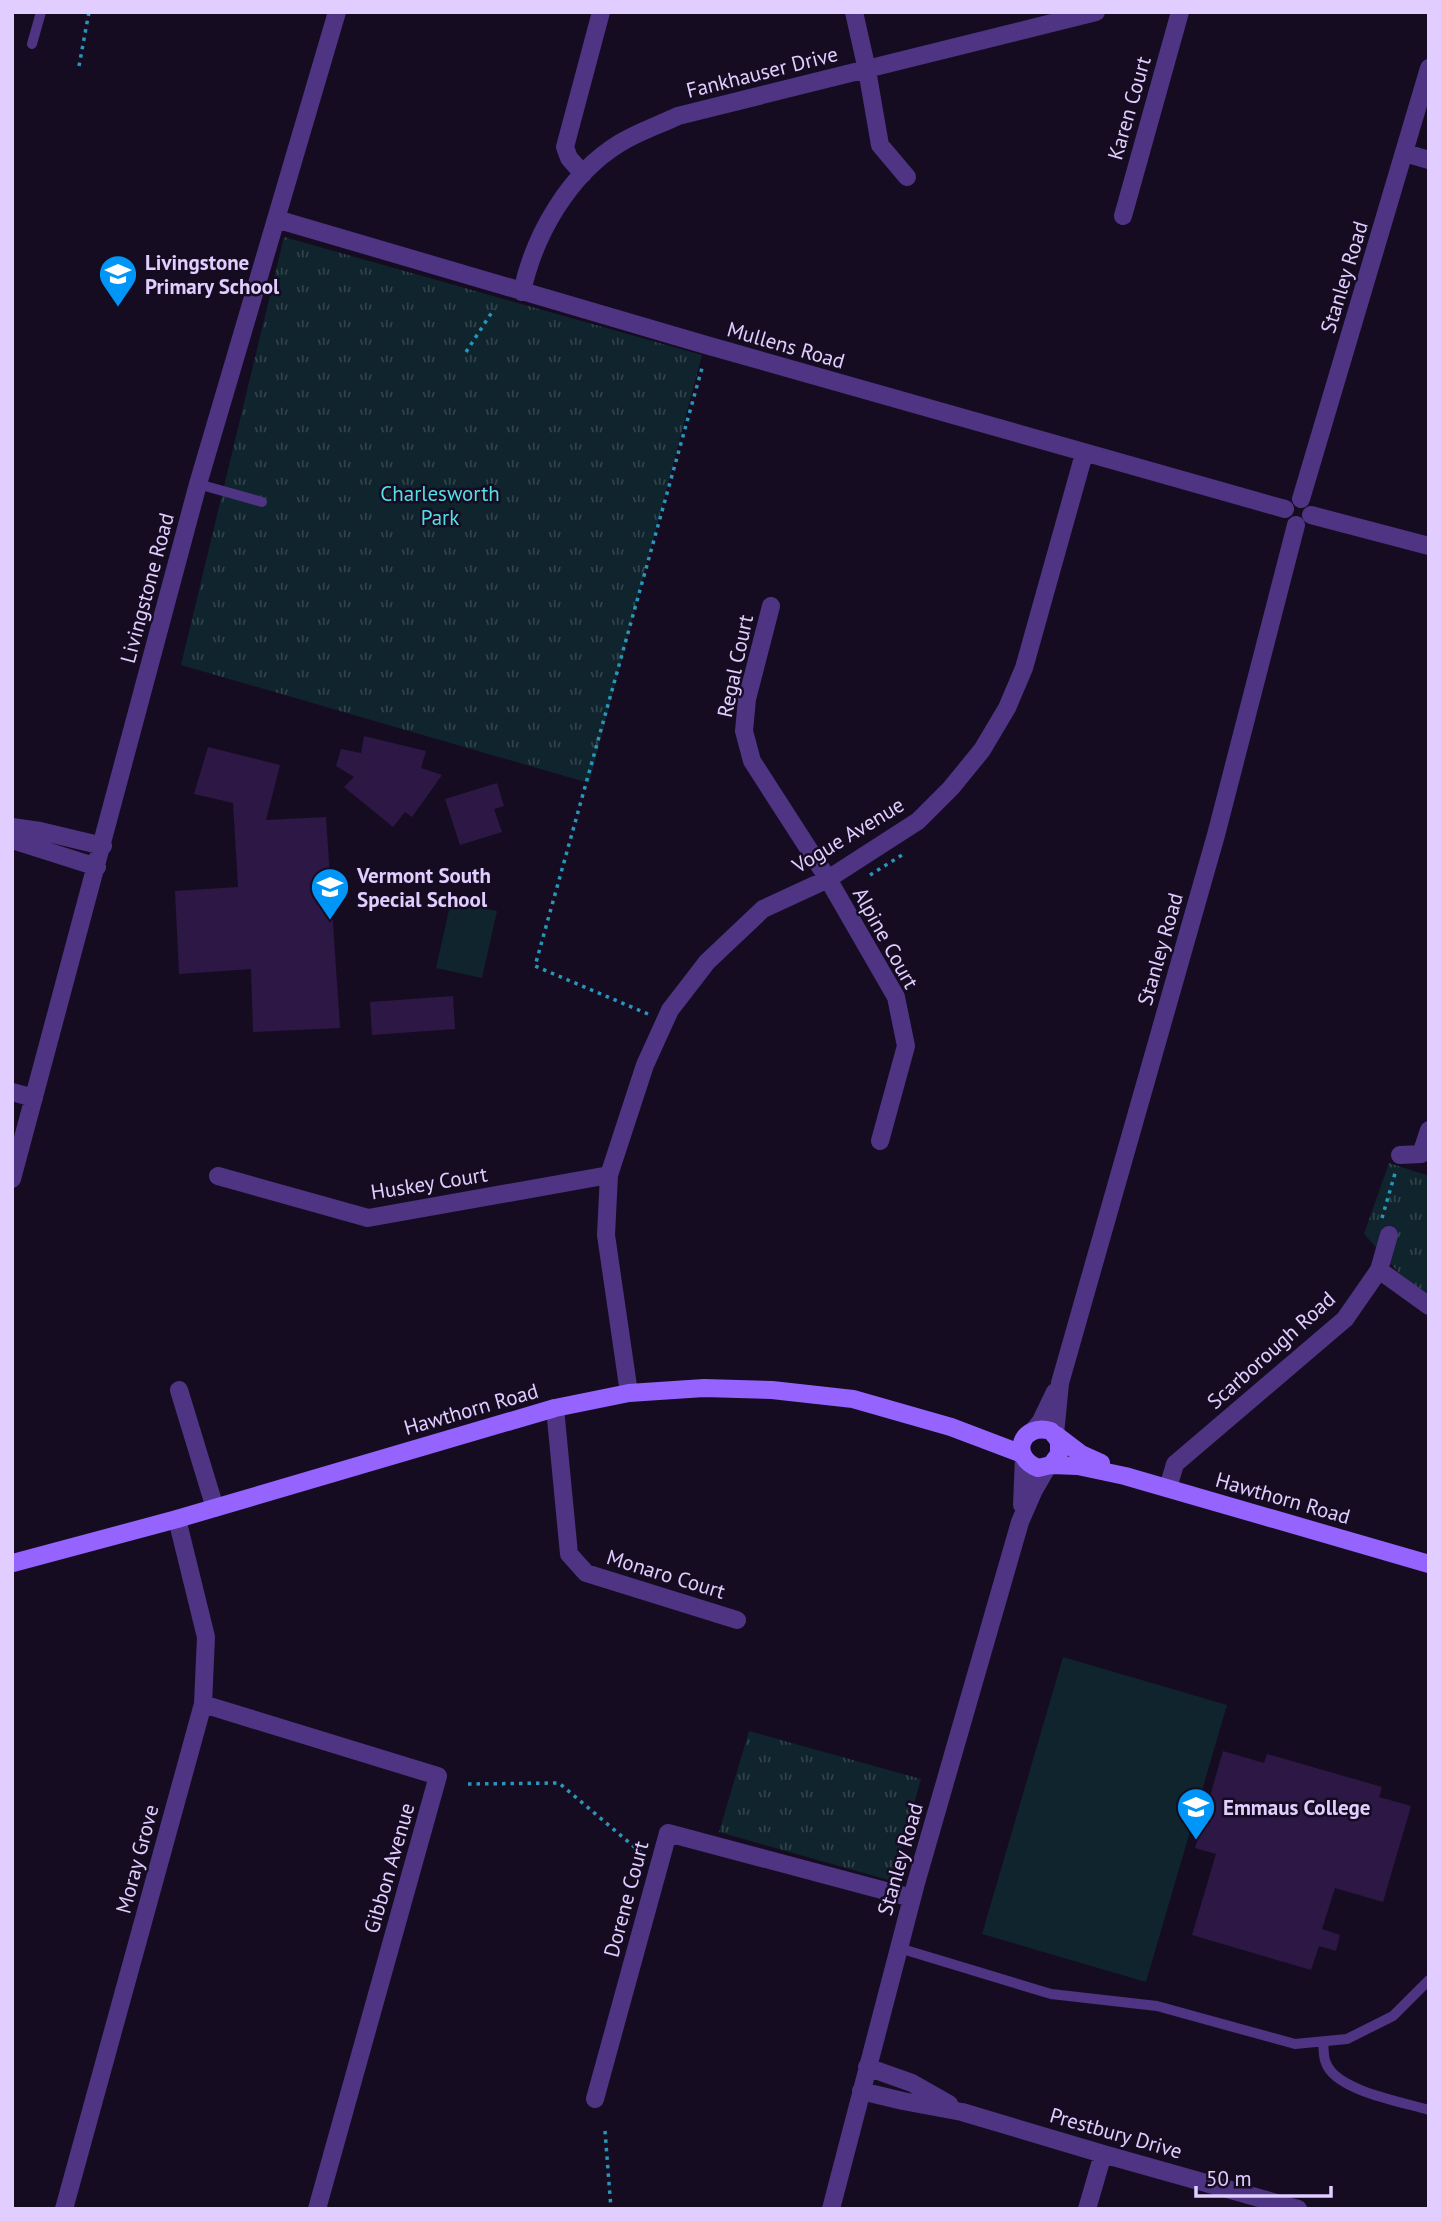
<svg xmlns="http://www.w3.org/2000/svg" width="1441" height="2221" font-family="'PT Sans',sans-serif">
  <defs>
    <pattern id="park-tufts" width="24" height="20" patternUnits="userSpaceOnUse" patternTransform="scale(1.75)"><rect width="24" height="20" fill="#0f242c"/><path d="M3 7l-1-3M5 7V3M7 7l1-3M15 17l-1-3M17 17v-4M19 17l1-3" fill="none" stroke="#32434c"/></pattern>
  </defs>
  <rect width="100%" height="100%" fill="#160c22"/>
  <path fill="#0f242c" d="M451 901 497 911 482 978 436 968Z
    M1063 1657 1227 1705 1146 1982 982 1934Z"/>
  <path fill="url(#park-tufts)" d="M284 237 702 355 589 783 181 665Z
    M1389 1163 1429 1176V1296L1399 1273 1364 1234Z
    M749 1731 921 1779 892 1881 719 1832Z"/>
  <path fill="#2d1744" d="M364 736 426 751 421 768 442 775 412 817 405 812 393 827 344 787 354 777 336 766 341 749 361 753Z
    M208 747 280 765 266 820 326 817 340 1028 253 1032 251 969 179 974 175 891 238 887 233 803 194 794Z
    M497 783 504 806 494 809 502 832 460 845 445 799Z
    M453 996 455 1029 372 1035 370 1002Z
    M1223 1751 1264 1763 1267 1754 1382 1787 1379 1797 1411 1806 1383 1902 1335 1888 1322 1929 1340 1935 1336 1951 1319 1946 1311 1970 1192 1935 1216 1854 1195 1848Z"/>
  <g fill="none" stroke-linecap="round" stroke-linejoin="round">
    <path stroke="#2797b9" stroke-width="3.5" stroke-dasharray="3.5 5" stroke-linecap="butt" d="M79 66 89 12
      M466 352 494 309
      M870 875 902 855
      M648 1014 535 966 702 368
      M1382 1218 1396 1170
      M468 1784 559 1783 644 1855
      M605 2131 611 2209"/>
    <path stroke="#4f3484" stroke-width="10" d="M32 44 41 12
      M198 484 262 502
      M899 1948 1051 1994 1157 2006 1295 2044 1347 2039 1393 2016 1429 1980
      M1323 2042C1324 2048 1323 2057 1326 2063 1336 2091 1403 2102 1429 2110"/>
    <path stroke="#4f3484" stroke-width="18" d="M854 12 867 70 880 145 907 177
      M1405 153 1429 160
      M583 174 569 158 565 147 601 12
      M1123 216 1180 12
      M276 219 706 345 1285 509
      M522 292C534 235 569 174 620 143 638 132 659 125 678 116L1096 12
      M1301 499 1429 68
      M1311 515 1429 546
      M771 606 747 699 744 731 752 761 828 879 896 997 906 1046 880 1141
      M12 827 40 831 103 846
      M12 840 97 867
      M12 1092 34 1098
      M1400 1155 1421 1154 1429 1130
      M218 1176 368 1218 609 1175
      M12 1179 198 484 337 12
      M1379 1270 1429 1306
      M179 1390 215 1508
      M629 1393 606 1235 609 1175 645 1065 670 1010 707 962 763 909 828 879 918 821 951 788 982 750 1007 708 1024 668 1084 454
      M555 1408 569 1554 586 1573 737 1620
      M1033 1431 1041 1421 1055 1392
      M1055 1434 1060 1383 1216 835 1296 525
      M1168 1488 1175 1464 1345 1319 1379 1270 1389 1235
      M1022 1505 1024 1457
      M203 1704 438 1776 317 2209
      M867 2067 912 2083 949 2104
      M861 2091 903 2101 962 2112 1103 2154 1298 2209
      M595 2099 668 1833 912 1898
      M64 2209 203 1704 206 1637 177 1519
      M831 2209 916 1883 1020 1522 1034 1490 1048 1466
      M1087 2209 1103 2154"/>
    <path stroke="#9564ff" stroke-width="18" d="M1056 1435 1081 1454 1101 1463
      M1051 1465 1059 1454V1441L1051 1431C1021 1422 1009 1457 1038 1468L1051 1465 1078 1466 1125 1476 1429 1564
      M13 1563 177 1519 555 1408 629 1393 704 1388 772 1390 853 1399 951 1427 1022 1454"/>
  </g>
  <defs>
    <g id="school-pin" transform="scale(2.0125)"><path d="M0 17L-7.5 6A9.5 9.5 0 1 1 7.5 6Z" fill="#0096f8" stroke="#160c22"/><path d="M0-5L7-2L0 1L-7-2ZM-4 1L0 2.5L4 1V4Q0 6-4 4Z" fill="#fff"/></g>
  </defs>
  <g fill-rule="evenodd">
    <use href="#school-pin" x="118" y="274"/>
    <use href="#school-pin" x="330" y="887"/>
    <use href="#school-pin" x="1196" y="1807"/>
  </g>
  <g text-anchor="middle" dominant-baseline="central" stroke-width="5" stroke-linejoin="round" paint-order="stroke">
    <g font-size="21" fill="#e1cdff" stroke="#160c22">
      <text transform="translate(762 72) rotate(-14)">Fankhauser Drive</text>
      <text transform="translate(1129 108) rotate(-74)">Karen Court</text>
      <text transform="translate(1344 277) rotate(-73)">Stanley Road</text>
      <text transform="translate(786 345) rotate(16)">Mullens Road</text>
      <text transform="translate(147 588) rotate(-75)">Livingstone Road</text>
      <text transform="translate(735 666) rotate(-78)">Regal Court</text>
      <text transform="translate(848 835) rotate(-31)">Vogue Avenue</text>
      <text transform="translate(886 938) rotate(61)">Alpine Court</text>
      <text transform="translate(1160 949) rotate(-74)">Stanley Road</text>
      <text transform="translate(429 1183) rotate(-9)">Huskey Court</text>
      <text transform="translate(1271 1350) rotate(-42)">Scarborough Road</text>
      <text transform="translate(471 1409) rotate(-16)">Hawthorn Road</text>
      <text transform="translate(1283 1498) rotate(16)">Hawthorn Road</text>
      <text transform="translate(666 1574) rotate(17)">Monaro Court</text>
      <text transform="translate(137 1859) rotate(-75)">Moray Grove</text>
      <text transform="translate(900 1859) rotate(-74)">Stanley Road</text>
      <text transform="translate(389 1868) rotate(-74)">Gibbon Avenue</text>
      <text transform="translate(626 1899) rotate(-75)">Dorene Court</text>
      <text transform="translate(1116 2133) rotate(16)">Prestbury Drive</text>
    </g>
    <g font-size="21" font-weight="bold" fill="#e1cdff" stroke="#160c22" text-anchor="start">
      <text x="145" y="262">Livingstone<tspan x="145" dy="24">Primary School</tspan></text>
      <text x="357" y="875">Vermont South<tspan x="357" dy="24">Special School</tspan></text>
      <text x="1223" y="1807">Emmaus College</text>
    </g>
    <g font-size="21" fill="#52dfe6" stroke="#160c22">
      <text x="440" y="493">Charlesworth<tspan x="440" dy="24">Park</tspan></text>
    </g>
  </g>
  <rect width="1441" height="2221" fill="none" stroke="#e1cdff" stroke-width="28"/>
  <path d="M1196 2186v10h135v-10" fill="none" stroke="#e1cdff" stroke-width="3.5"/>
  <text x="1206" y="2186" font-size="21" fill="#e1cdff" stroke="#160c22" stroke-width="5" paint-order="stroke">50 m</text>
</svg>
